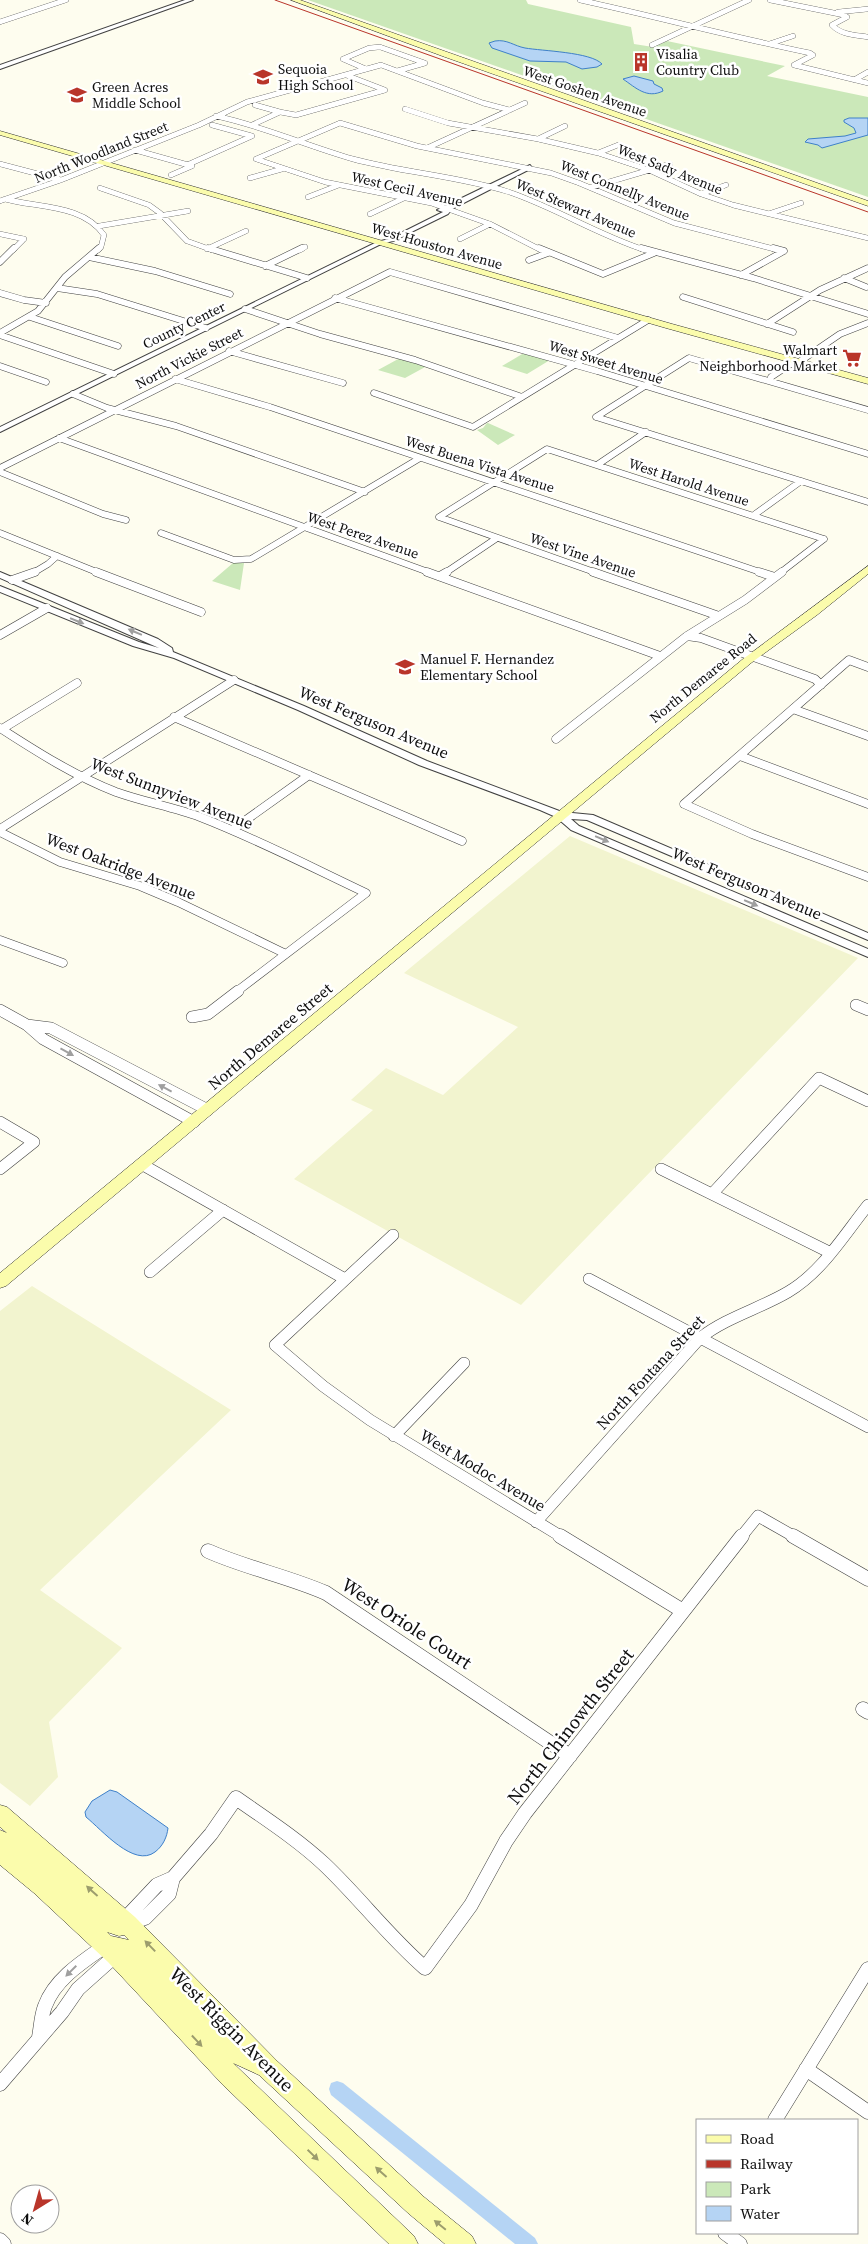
<svg xmlns="http://www.w3.org/2000/svg" width="868" height="2244" font-family="'Source Serif 4',serif">
  <rect width="100%" height="100%" fill="#fefdef"/>
  <path fill="#f2f4cf" d="M570 836 858 958 521 1305 294 1179 373 1110 351 1100 386 1068 443 1095 518 1027 404 973Z
    M32 1286 231 1410 40 1590 122 1648 49 1722 58 1777 30 1806 0 1783V1311Z"/>
  <path fill="#cbe8b9" d="M308 0H526L528 4 631 27 634 44 653 47 667 41 785 66 767 76 868 97V197Z
    M524 353 550 360 527 374 502 366Z
    M400 358 427 366 405 378 378 370Z
    M487 423H488L515 435 498 445 477 430 483 428Z
    M233 563H244L240 590 212 581Z"/>
  <path fill="#b5d4f4" stroke="#3e80c9" d="M495 41C507 39 514 46 525 48 542 51 591 52 602 64L597 67 582 69 566 62 530 61 492 48 489 43Z
    M634 76 653 81 654 84 662 88 663 91C647 99 636 88 623 79Z
    M849 118H868V135L822 148 818 145 805 142 808 139 845 136 856 133 854 128 844 122V120Z
    M110 1790 117 1792 168 1828C167 1837 163 1846 155 1852 134 1868 102 1830 86 1817L85 1812 92 1801Z"/>
  <g fill="none" stroke-linecap="round" stroke-linejoin="round">
    <path fill="#b5d4f4" fill-rule="evenodd" d="M337 2081 343 2083 535 2238 538 2244H515L331 2095 329 2089 331 2083Z"/>
    <g stroke="#414141" stroke-width="5.5">
      <path id="minor-far4" d="M580 0C657 17 733 37 810 53L813 55 794 65 868 83
        M770 0 844 15 847 17 832 25C841 35 856 35 868 37
        M838 12 868 9
        M0 22 66 0
        M769 44 793 36
        M652 45 749 0
        M366 69 343 59 369 48 380 47 425 63 397 71
        M854 80 868 72
        M405 109 448 123 538 139 598 153 649 170 701 194 733 205 868 238
        M280 112 296 115 385 90 346 75
        M216 116C263 126 307 146 353 159 405 173 458 176 509 192 556 208 598 235 645 250
        M252 125 280 112 255 105
        M538 139 565 126
        M427 148 525 103
        M135 150 192 166 171 175
        M598 153 618 145
        M256 159 340 123 417 146 551 173 579 183 674 223 778 250
        M256 159 325 182 431 203 490 224 541 250
        M0 164 61 180
        M187 165 252 136 212 125
        M250 178 282 169
        M592 187 670 164
        M100 188 149 205 160 213 187 241 212 250
        M701 194 726 185
        M308 197 339 185
        M5 199C37 208 83 204 104 235L101 247 98 250
        M0 201 61 180 199 125 247 102 381 65 483 103 510 110
        M370 214 404 198
        M768 214 801 203
        M99 226 188 211
        M0 234 24 239
        M460 239 490 224
        M207 249 246 231
        M13 250 24 239
        M300 250 305 247"/>
    </g>
    <g stroke="#414141" stroke-width="7">
      <path id="minor-far3" d="M208 248 307 278
        M539 248 603 274 654 253
        M641 248 753 278 868 314
        M773 248 784 251
        M89 257 155 271 230 294
        M529 260 548 253
        M0 262 14 248
        M265 266 302 248
        M741 275 784 251
        M844 278 866 287
        M57 288 97 294 206 328
        M0 293 24 300 46 303
        M683 297 793 332
        M335 298 597 371 868 454
        M245 309 320 334 415 360 522 397
        M30 317 118 346
        M767 324 820 290 868 268
        M0 333 38 311 65 277 99 248
        M0 335 114 374
        M229 351 343 383
        M0 366 46 382
        M175 379 270 407 763 573
        M770 381 771 377 789 365 799 362 840 334 868 323
        M374 393 473 427 648 320
        M73 394 107 408 176 426 365 492
        M596 417 689 358 868 410
        M596 417 868 502
        M59 438 431 573
        M597 465 646 432
        M0 468 390 272 618 338
        M0 472 103 514 126 520
        M754 515 801 481
        M439 517 547 449 824 539
        M439 517 597 573
        M0 533 99 573
        M161 533 234 560 251 559 420 458
        M33 573 48 564 57 556
        M445 573 497 538
        M780 573 824 539"/>
    </g>
    <g stroke="#414141" stroke-width="9">
      <path id="minor-far2" d="M96 572 201 612
        M427 572 660 656
        M593 572 719 616
        M759 572 775 577
        M440 576 447 572
        M12 580 35 572
        M0 635 47 608
        M687 636 701 638 815 679 821 685
        M868 667 849 660 684 804 752 834 868 877
        M793 709 868 736
        M174 717 462 841
        M0 728C37 752 75 776 116 792 144 802 173 807 200 817 257 839 311 867 366 893L236 992
        M2 729 77 683
        M556 739 687 636 745 600 782 572
        M740 756 868 804
        M0 829 234 680
        M232 830 309 775
        M0 832 60 862 140 886 178 902 286 954
        M0 940 63 963"/>
    </g>
    <g stroke="#414141" stroke-width="12">
      <path id="minor-far1" d="M856 1005 868 1010
        M0 1010 27 1025 43 1039 194 1122
        M192 1017 208 1014 238 991
        M27 1025 51 1028 208 1110
        M0 1122 34 1142 0 1169
        M143 1165 345 1279
        M661 1169 829 1252
        M712 1194 819 1078 868 1101
        M393 1235 275 1345 323 1386 370 1420 562 1537
        M150 1272 223 1210
        M589 1279 868 1427
        M394 1436 464 1363
        M536 1522 700 1338C727 1317 759 1309 788 1292 822 1272 844 1235 868 1205
        M741 1537 758 1516 795 1537"/>
    </g>
    <g stroke="#414141" stroke-width="15">
      <path id="minor" d="M560 1536 683 1611
        M793 1536 868 1579
        M208 1551C246 1568 287 1576 326 1593L570 1756
        M863 1709 868 1712
        M124 1920 157 1885 173 1878 211 1834 236 1798C266 1819 297 1839 324 1864 359 1897 388 1936 425 1968L471 1905 506 1841 525 1813 742 1536
        M128 1924 145 1918 169 1894 173 1878
        M39 2037C41 2027 41 2016 45 2006 55 1979 82 1962 105 1946
        M806 2069 868 2112
        M0 2084 62 2012 78 1989 116 1955
        M775 2120 868 1969
        M725 2233 740 2244
        M0 2240 4 2244"/>
    </g>
    <g stroke="#414141" stroke-width="2">
      <path id="tertiary" d="M185 0H193L0 69V65Z
        M530 165 532 168 452 209 448 214 393 241 381 244 0 432V427L377 242 389 239 443 212 437 210Z
        M0 572 158 639 172 648 173 652 304 706 427 761 562 812 593 815 868 933V940L587 820 571 819 579 826 868 949V957L571 830 556 817 540 810 419 765 298 710 174 658 133 646 0 592V586L139 642 159 648 0 578Z"/>
    </g>
    <g stroke="#303030" stroke-width="1">
      <path id="secondary" d="M291 0H300L868 201V206L445 57Z
        M0 131 672 324 868 378V384L666 328 0 135Z
        M868 566V574L817 615 751 663 6 1286 0 1288V1273L743 659Z
        M0 1805 7 1807 135 1917 277 2061 424 2197 472 2236 476 2244H445L408 2213 259 2075 233 2063 414 2236 418 2244H389L223 2085 108 1962 34 1893 0 1865V1830L7 1833 0 1827ZM107 1932 119 1936 124 1935 129 1940 111 1936Z"/>
    </g>
    <use href="#minor-far4" stroke="#fff" stroke-width="5"/>
    <use href="#minor-far3" stroke="#fff" stroke-width="6"/>
    <use href="#minor-far2" stroke="#fff" stroke-width="8"/>
    <use href="#minor-far1" stroke="#fff" stroke-width="11"/>
    <use href="#minor" stroke="#fff" stroke-width="14"/>
    <use href="#tertiary" fill="#fff" fill-rule="evenodd"/>
    <use href="#secondary" fill="#fbfcac" fill-rule="evenodd"/>
    <path stroke="#b9352a" stroke-width="1" d="M275 0 868 212"/>
  </g>
  <defs><path id="oneway-solid" d="M-6-.8H1V-3.2L6.5 0L1 3.2V.8H-6Z" transform="scale(1.25)"/></defs>
  <g fill="#9f9f9f">
    <use href="#oneway-solid" transform="translate(77 621) rotate(22)"/>
    <use href="#oneway-solid" transform="translate(135 632) rotate(-157)"/>
    <use href="#oneway-solid" transform="translate(602 839) rotate(23)"/>
    <use href="#oneway-solid" transform="translate(751 903) rotate(23)"/>
    <use href="#oneway-solid" transform="translate(67 1052) rotate(29)"/>
    <use href="#oneway-solid" transform="translate(165 1088) rotate(-152)"/>
    <use href="#oneway-solid" transform="translate(71 1971) rotate(135)"/>
  </g>
  <g fill="#9c9d6d">
    <use href="#oneway-solid" transform="translate(92 1891) rotate(-138)"/>
    <use href="#oneway-solid" transform="translate(150 1946) rotate(-134)"/>
    <use href="#oneway-solid" transform="translate(197 2041) rotate(47)"/>
    <use href="#oneway-solid" transform="translate(313 2155) rotate(44)"/>
    <use href="#oneway-solid" transform="translate(381 2172) rotate(-138)"/>
    <use href="#oneway-solid" transform="translate(440 2225) rotate(-141)"/>
  </g>
  <defs>
    <g id="building-bare" transform="scale(1.5)"><path d="M-4-6H4V6H1V3H-1V6H-4ZM-2.5-4.3h1.7v1.8h-1.7ZM.8-4.3h1.7v1.8H.8ZM-2.5-1h1.7V.8h-1.7ZM.8-1h1.7V.8H.8Z" fill="#b9352a" stroke="#fff" stroke-width="2.5" paint-order="stroke"/></g>
    <g id="school-bare" transform="scale(1.5)"><path d="M0-5L7-2L0 1L-7-2ZM-4 1L0 2.5L4 1V4Q0 6-4 4Z" fill="#b9352a" stroke="#fff" stroke-width="2.5" paint-order="stroke"/></g>
    <g id="supermarket-bare" transform="scale(1.5)"><path d="M-6-5.5h2.5l.6 2H6L4.5 2H-2.5L-4.4-4H-6ZM-1.5 3.2a1.3 1.3 0 1 0 .1 0ZM3 3.2a1.3 1.3 0 1 0 .1 0Z" fill="#b9352a" stroke="#fff" stroke-width="2.5" paint-order="stroke"/></g>
  </defs>
  <g fill-rule="evenodd">
    <use href="#building-bare" x="641" y="62"/>
    <use href="#school-bare" x="263" y="77"/>
    <use href="#school-bare" x="77" y="95"/>
    <use href="#supermarket-bare" x="852" y="358"/>
    <use href="#school-bare" x="405" y="667"/>
  </g>
  <g text-anchor="middle" dominant-baseline="central" stroke-width="5" stroke-linejoin="round" paint-order="stroke">
    <g font-size="14" fill="#0e0e0e" stroke="#fff" text-anchor="start">
      <text x="656" y="54">Visalia<tspan x="656" dy="16">Country Club</tspan></text>
      <text x="278" y="69">Sequoia<tspan x="278" dy="16">High School</tspan></text>
      <text x="92" y="87">Green Acres<tspan x="92" dy="16">Middle School</tspan></text>
      <text x="837" y="350" text-anchor="end">Walmart<tspan x="837" dy="16">Neighborhood Market</tspan></text>
      <text x="420" y="659">Manuel F. Hernandez<tspan x="420" dy="16">Elementary School</tspan></text>
    </g>
    <g font-size="14" fill="#0e0e0e" stroke="#fff">
      <text transform="translate(585 91) rotate(19)">West Goshen Avenue</text>
      <text transform="translate(101 152) rotate(-22)">North Woodland Street</text>
      <text transform="translate(670 169) rotate(22)">West Sady Avenue</text>
      <text transform="translate(407 189) rotate(13)">West Cecil Avenue</text>
      <text transform="translate(625 190) rotate(22)">West Connelly Avenue</text>
      <text transform="translate(576 208) rotate(23)">West Stewart Avenue</text>
      <text transform="translate(437 246) rotate(16)">West Houston Avenue</text>
      <text transform="translate(184 325) rotate(-26)">County Center</text>
      <text transform="translate(189 358) rotate(-27)">North Vickie Street</text>
      <text transform="translate(606 362) rotate(17)">West Sweet Avenue</text>
      <text transform="translate(480 464) rotate(18)">West Buena Vista Avenue</text>
      <text transform="translate(689 482) rotate(18)">West Harold Avenue</text>
      <text transform="translate(363 535) rotate(19)">West Perez Avenue</text>
      <text transform="translate(583 555) rotate(19)">West Vine Avenue</text>
      <text transform="translate(703 678) rotate(-39)">North Demaree Road</text>
    </g>
    <g font-size="16" fill="#0e0e0e" stroke="#fff">
      <text transform="translate(374 722) rotate(23)">West Ferguson Avenue</text>
      <text transform="translate(172 793) rotate(21)">West Sunnyview Avenue</text>
      <text transform="translate(121 866) rotate(21)">West Oakridge Avenue</text>
      <text transform="translate(747 883) rotate(23)">West Ferguson Avenue</text>
      <text transform="translate(270 1036) rotate(-40)">North Demaree Street</text>
      <text transform="translate(650 1372) rotate(-47)">North Fontana Street</text>
      <text transform="translate(483 1470) rotate(31)">West Modoc Avenue</text>
    </g>
    <g font-size="19" fill="#0e0e0e" stroke="#fff">
      <text transform="translate(407 1623) rotate(33)">West Oriole Court</text>
      <text transform="translate(570 1726) rotate(-52)">North Chinowth Street</text>
      <text transform="translate(232 2029) rotate(45)">West Riggin Avenue</text>
    </g>
  </g>
  <rect x="696" y="2119" width="162" height="115" fill="#ffffff" stroke="#9f9f9f"/>
  <rect x="706" y="2135" width="25" height="8" fill="#fbfcac" stroke="#9f9f9f"/>
  <text x="740" y="2144" font-size="15" fill="#0e0e0e">Road</text>
  <rect x="706" y="2160" width="25" height="8" fill="#b9352a" stroke="#9f9f9f"/>
  <text x="740" y="2169" font-size="15" fill="#0e0e0e">Railway</text>
  <rect x="706" y="2182" width="25" height="15" fill="#cbe8b9" stroke="#9f9f9f"/>
  <text x="740" y="2194" font-size="15" fill="#0e0e0e">Park</text>
  <rect x="706" y="2206" width="25" height="15" fill="#b5d4f4" stroke="#9f9f9f"/>
  <text x="740" y="2219" font-size="15" fill="#0e0e0e">Water</text>
  <g transform="translate(35 2209) rotate(217)"><circle r="24" fill="#ffffff" stroke="#9f9f9f"/>
  <path d="M0-4L9 19L0 12L-9 19Z" fill="#b9352a"/>
  <text y="-8" font-size="14" font-weight="bold" text-anchor="middle" fill="#0e0e0e">N</text>
  </g>
</svg>
